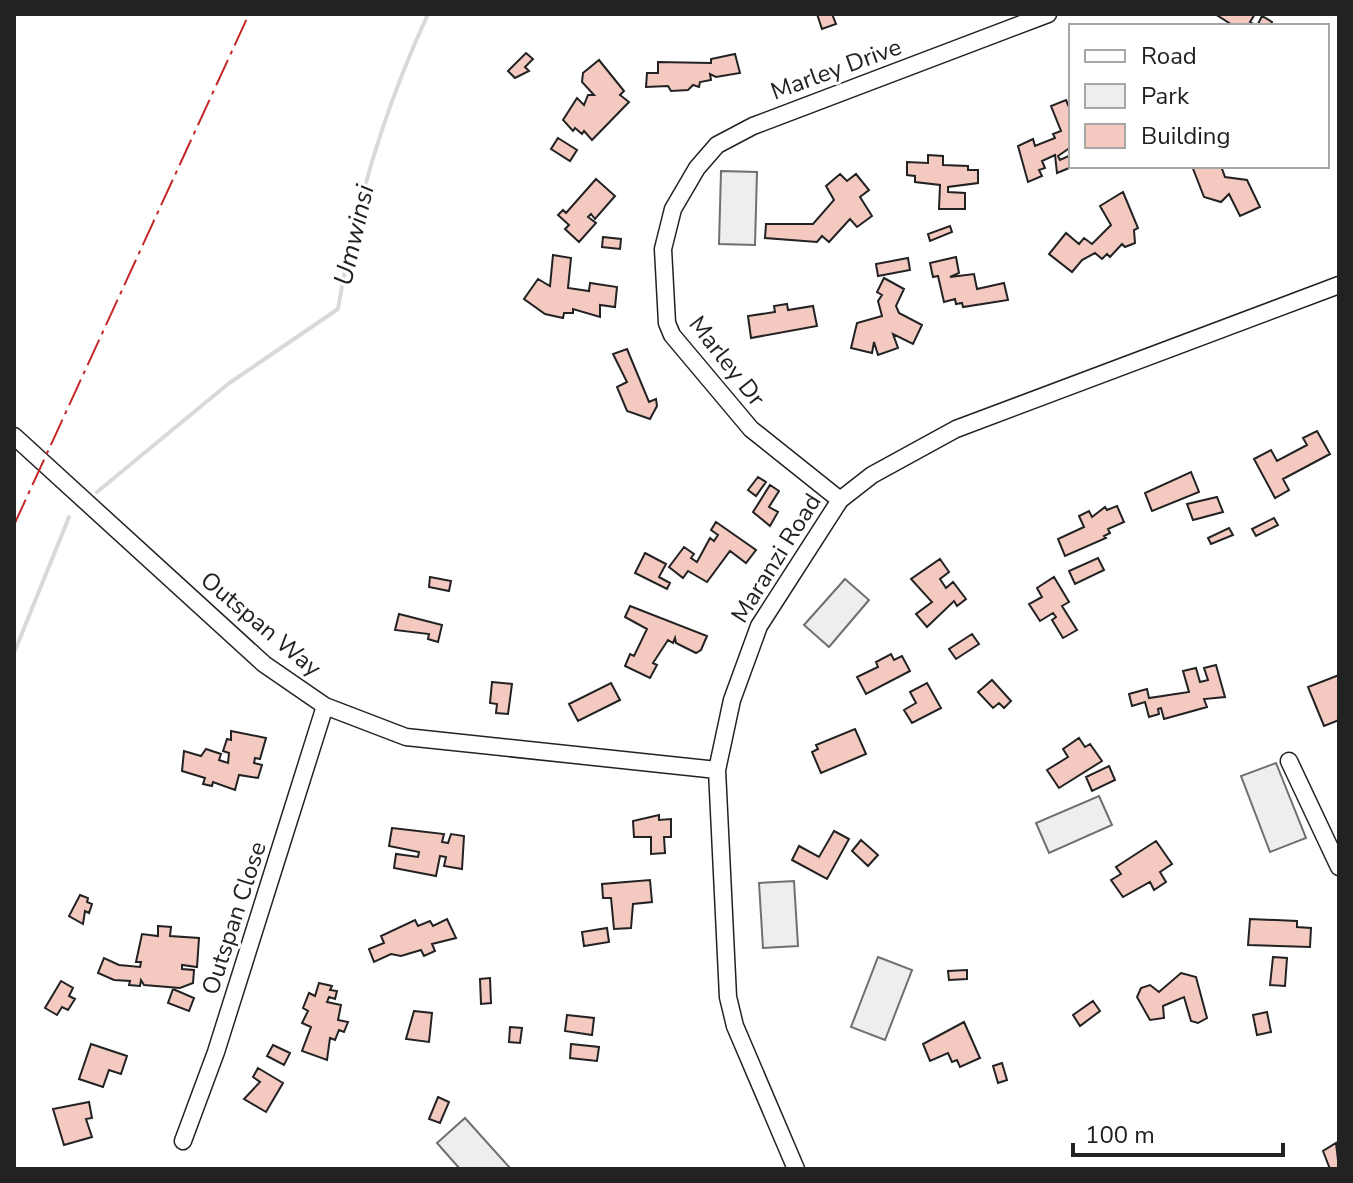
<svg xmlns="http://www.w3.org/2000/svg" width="1353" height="1183" font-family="'Nunito Sans',sans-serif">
  <rect width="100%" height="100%" fill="#fff"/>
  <path fill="#eee" stroke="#6f6f6f" stroke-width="2" d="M721 171 757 172 755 245 719 244Z
    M845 579 869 600 829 647 804 625Z
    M1276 763 1306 838 1270 852 1241 776Z
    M1099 796 1112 825 1049 853 1036 823Z
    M794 881 798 946 763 948 759 883Z
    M878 957 912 970 885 1040 851 1027Z
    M465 1118 511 1169H460L437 1143Z"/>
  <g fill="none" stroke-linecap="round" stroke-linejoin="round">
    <path stroke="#d9d9d9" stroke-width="4" d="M97 492 228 384 338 309C355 206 384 109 428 14
      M14 653 69 517"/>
  </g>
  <path fill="#f3c9c0" stroke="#222" stroke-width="2" d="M817 14H832L836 24 822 29Z
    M1215 14H1255L1250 22 1257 26 1262 16 1272 22 1270 26H1234Z
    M526 53 533 59 525 67 529 71 515 78 508 71Z
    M735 54 740 73 716 77 710 74 711 80 700 82 699 87 693 85 688 90 671 91 668 86 646 87 647 73H658V62L711 63V59Z
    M599 60 624 91 620 95 629 102 592 140 584 131 582 134 575 128 573 131 563 120 577 98 584 105 588 95H594L582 82 583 73Z
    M1066 100 1071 112V147L1058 156 1060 160 1071 155V166H1074L1057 173 1055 155 1042 161 1045 168 1039 170 1042 176 1028 182 1018 146 1033 139 1035 146 1055 138 1053 134 1061 131 1051 106Z
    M558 138 577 150 570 161 551 149Z
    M928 155 943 156V165L968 166V170H978V183L948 187V192L965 193V209H939L940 185 915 182V176L907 175V162L928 163Z
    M1192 166H1221L1225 177 1247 180 1260 207 1240 216 1229 194 1221 202 1204 197Z
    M840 174 847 181 856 174 869 190 860 197 872 216 857 227 850 219 829 242 822 236 817 242 765 238 766 224H813L834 200 826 186Z
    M596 179 615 196 595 219 591 214 588 217 596 223 579 242 565 229 569 225 558 215 563 210 566 213Z
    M1123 192 1138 228 1134 230 1135 243 1125 247 1122 244 1110 257 1107 254 1102 259 1095 253 1082 260 1072 272 1049 254 1066 233 1079 244 1084 238 1092 244 1111 225 1100 206Z
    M950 226 952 232 930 241 928 234Z
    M603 237 621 239 620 249 602 247Z
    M553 255 571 258 568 288 589 291 590 283 617 287 615 307 600 305V317L573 309V313H564L563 318 545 314 524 299 538 279 550 286Z
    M956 257 959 273 950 277 974 274 977 289 1004 283 1008 300 963 307 962 303 956 304 955 299 944 302 938 276 933 277 930 263Z
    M908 258 910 270 878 276 876 264Z
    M884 278 904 289 896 306 899 313 922 325 913 344 893 334 898 348 878 355 874 342 872 353 851 348 857 323 882 316 878 301 882 295 877 292Z
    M787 304 788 310 813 306 817 326 751 338 748 316 775 312 774 306Z
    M627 349 649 402 656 399 657 406 650 419 627 411 617 387 627 382 613 354Z
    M1317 431 1330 454 1283 479 1289 490 1275 498 1254 459 1271 450 1277 461 1307 445 1303 438Z
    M1191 472 1199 492 1152 511 1145 493Z
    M758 477 766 482 756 496 748 490Z
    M770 485 779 491 769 507 778 512 770 526 753 512Z
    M1217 497 1223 512 1193 520 1187 504Z
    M1117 506 1124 522 1108 529 1110 533 1104 536 1106 538 1065 556 1058 539 1084 527 1079 516 1089 511 1092 517 1105 507 1107 510Z
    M1274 518 1278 525 1256 536 1252 529Z
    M716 522 756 550 746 563 730 551 707 582 688 571 683 578 669 567 684 547 694 554 691 558 697 562 710 538 714 541 718 535 711 530Z
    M1229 528 1233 535 1211 544 1208 538Z
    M645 553 666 564 659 577 670 583 667 589 635 573Z
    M1098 558 1104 570 1075 584 1069 571Z
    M940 559 949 572 940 579 946 588 953 582 966 599 957 606 954 601 927 627 916 614 932 602 911 579Z
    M430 577 451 581 449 591 429 587Z
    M1054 577 1069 602 1062 606 1077 630 1063 638 1052 620 1056 617 1053 613 1040 621 1029 604 1042 597 1037 588Z
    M630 606 707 636 701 650 696 653 676 643 675 638 673 643 668 640 653 663 657 665 650 678 625 666 630 654 634 656 647 629 625 617Z
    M399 614 442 625 438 642 428 639 429 634 395 630Z
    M972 634 979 644 956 659 949 649Z
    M891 654 894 660 902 656 910 671 866 694 857 677 878 667 876 662Z
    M1216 665 1225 697 1204 699 1207 707 1164 719 1161 708 1158 709 1159 714 1149 717 1145 702 1132 706 1129 694 1147 689 1149 698 1189 692 1183 671 1196 668 1200 682 1208 680 1204 668Z
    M1339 675V720L1324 726 1308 687Z
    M992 680 1011 701 1004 708 999 703 993 708 978 692Z
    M492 682 512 684 508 714 496 713 497 704 490 703Z
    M611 683 620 700 578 721 569 704Z
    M927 683 941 708 912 723 904 710 916 703 910 692Z
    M855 729 866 754 821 773 812 752 818 749 816 745Z
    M231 731 266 738 260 759 255 758 254 763 262 765 258 778 239 775 235 790 213 782 212 786 203 784 205 778 182 771 184 751 201 756 206 749 221 754 219 760 228 763 229 753 223 751 227 739 231 740Z
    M1079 738 1085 747 1090 744 1102 761 1059 788 1047 770 1068 757 1063 749Z
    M1109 766 1115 780 1092 791 1086 777Z
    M659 815V820L671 819V837H664L665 853 651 854V837H634L633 821Z
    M392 828 444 834 442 842 448 843 451 834 464 836 462 869 444 866 446 857 440 856 436 876 394 868 396 854 418 857 419 852 389 846Z
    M834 831 849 839 827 879 792 860 799 846 819 857Z
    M861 840 878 855 868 866 852 851Z
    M1156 841 1172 864 1160 872 1166 882 1154 890 1150 882 1123 897 1111 880 1121 874 1116 867Z
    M650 880 652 902 633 904 631 928 614 929 611 898H603L602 884Z
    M80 895 88 898 87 902 92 904 89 913 85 911 83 924 69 916Z
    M447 919 456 938 432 944 435 951 424 956 421 950 401 956 391 954 374 962 369 949 384 943 381 936 415 920 418 926 430 921 433 926Z
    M1250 919 1297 921V927L1311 928 1310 947 1248 945Z
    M158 926 171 927 170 936 199 938 197 967 182 965V969L194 970 193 983 180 988 144 985 141 980 140 986 129 985 130 981 114 980 98 973 104 958 119 965 140 967 141 962H136L142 934 158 936Z
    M607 928 609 942 584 946 582 932Z
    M1273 957 1287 958 1285 986 1270 985Z
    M967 970V979L949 980 948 971Z
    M1181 973 1196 977 1207 1018 1198 1023 1191 1021 1184 997 1163 1006 1164 1018 1150 1020 1137 997 1141 988 1150 985 1159 992Z
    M490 978 491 1003 481 1004 480 979Z
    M61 981 73 988 69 996 75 999 68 1010 62 1007 57 1015 45 1008Z
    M319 983 332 986 330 990 337 991 335 999 329 997 327 1002 341 1005 338 1020 348 1022 344 1032 339 1030 335 1040 330 1038 327 1060 302 1051 311 1027 302 1023 308 1011 303 1008 309 993 315 996Z
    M173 989 194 998 189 1011 168 1003Z
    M1093 1001 1100 1011 1080 1026 1073 1015Z
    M414 1011 432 1013 429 1042 406 1039Z
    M1267 1012 1271 1032 1257 1035 1253 1015Z
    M567 1015 594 1018 592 1035 565 1031Z
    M964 1022 980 1058 960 1067 957 1060 952 1062 948 1053 930 1061 923 1044Z
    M510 1027 522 1028 520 1043 509 1042Z
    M91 1044 127 1056 121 1074 109 1070 103 1087 79 1079Z
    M571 1044 599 1047 597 1061 570 1058Z
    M273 1045 290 1053 284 1065 267 1056Z
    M1002 1063 1007 1080 998 1083 993 1066Z
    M258 1068 283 1083 266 1112 244 1099 260 1082 253 1077Z
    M438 1097 449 1102 440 1123 429 1119Z
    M89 1102 92 1118 86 1119 92 1137 64 1145 53 1109Z
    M1336 1143 1339 1169H1330L1323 1151Z"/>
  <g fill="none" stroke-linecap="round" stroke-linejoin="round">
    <g stroke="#222" stroke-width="19">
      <path id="minor" d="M14 436 264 664 325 706 406 737 717 770
        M840 500 751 429 672 335 667 323 663 249 673 209 697 168 717 145 753 126 1048 14
        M1289 761 1339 867
        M183 1141 216 1052 325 706
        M796 1169 735 1026 728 997 717 770 732 700 759 626 840 500 872 475 956 429 1339 285"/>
    </g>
    <use href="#minor" stroke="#fff" stroke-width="16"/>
    <path stroke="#c62828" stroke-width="2" stroke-dasharray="28 6 4 6" stroke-linecap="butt" d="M14 525 249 14"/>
  </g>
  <g text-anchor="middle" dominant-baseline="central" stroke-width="6" stroke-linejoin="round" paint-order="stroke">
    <g font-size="24" fill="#222" stroke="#fff">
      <text transform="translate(836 69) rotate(-20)">Marley Drive</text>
      <text transform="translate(727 361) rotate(52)">Marley Dr</text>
      <text transform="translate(776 558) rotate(-58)">Maranzi Road</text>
      <text transform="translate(261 624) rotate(40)">Outspan Way</text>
      <text transform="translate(234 918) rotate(-72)">Outspan Close</text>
    </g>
    <g font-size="26" font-style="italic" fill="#222" stroke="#fff">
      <text transform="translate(354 235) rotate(-77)">Umwinsi</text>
    </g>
  </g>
  <rect width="1353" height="1183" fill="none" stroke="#222222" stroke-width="32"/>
  <rect x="1069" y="24" width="260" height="144" fill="#ffffff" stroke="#a7a7a7" stroke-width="2"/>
  <rect x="1085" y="50" width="40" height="12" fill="#ffffff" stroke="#a7a7a7" stroke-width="2"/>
  <text x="1141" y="64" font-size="24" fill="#222222">Road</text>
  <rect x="1085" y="84" width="40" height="24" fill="#eeeeee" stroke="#a7a7a7" stroke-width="2"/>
  <text x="1141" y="104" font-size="24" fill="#222222">Park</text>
  <rect x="1085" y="124" width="40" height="24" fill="#f3c9c0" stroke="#a7a7a7" stroke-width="2"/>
  <text x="1141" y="144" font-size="24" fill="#222222">Building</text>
  <path d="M1073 1143v12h210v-12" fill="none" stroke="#222222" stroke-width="4"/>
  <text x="1085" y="1143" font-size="24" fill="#222222" stroke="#ffffff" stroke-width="6" paint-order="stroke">100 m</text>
</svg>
